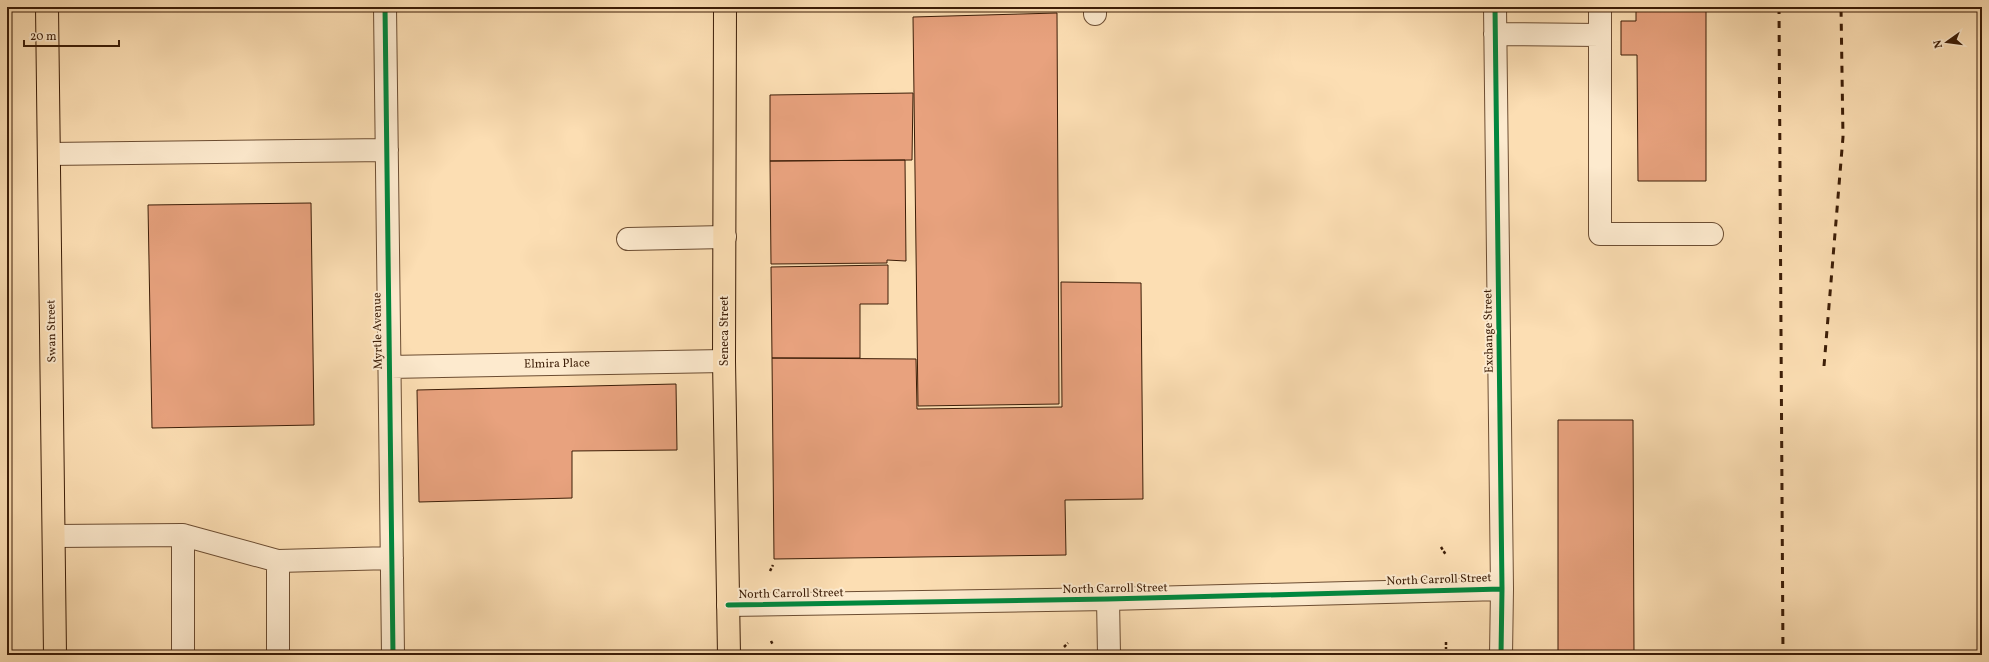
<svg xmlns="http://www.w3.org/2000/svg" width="1989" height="662" font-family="Vollkorn,serif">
  <rect width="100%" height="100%" fill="#fcdeb3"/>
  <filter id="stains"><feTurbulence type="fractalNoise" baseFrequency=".005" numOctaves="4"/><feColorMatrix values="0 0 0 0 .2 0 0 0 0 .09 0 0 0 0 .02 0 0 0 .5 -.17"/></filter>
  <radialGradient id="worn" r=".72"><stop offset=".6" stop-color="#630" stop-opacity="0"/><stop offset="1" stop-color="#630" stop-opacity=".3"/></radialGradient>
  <path fill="#e8a27e" stroke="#3c1d07" d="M1636 7H1706V181H1638L1637 55H1621V21H1636Z
    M1057 13 1059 404 918 406 913 17Z
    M913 93 912 160 770 161V95Z
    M905 160 906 261 887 260V263L771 264 770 161Z
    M311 203 314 425 152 428 148 205Z
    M888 265V304H860V358H772L771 267Z
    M1061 282 1141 283 1143 499 1065 500 1066 555 774 559 772 358 916 359 917 409 1062 407Z
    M676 384 677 450 572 451V498L419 502 417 390Z
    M1558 420H1633L1634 655H1558Z"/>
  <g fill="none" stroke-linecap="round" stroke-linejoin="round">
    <g stroke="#6c4d32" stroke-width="24">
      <path id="minor" d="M385 7 393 655
        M1095 7V14
        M1495 7 1502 589 1501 655
        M1600 7V35
        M1495 34 1600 35V234H1712
        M49 154 387 150
        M628 239 725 237
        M389 367 724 361
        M183 535V655
        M55 536 183 535 278 561 392 558
        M1108 599 1109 655
        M728 605 1108 599 1502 589
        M278 655V561"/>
    </g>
    <g stroke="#3c1d07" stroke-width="24">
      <path id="major" d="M47 7 55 655
        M725 7 724 361 729 655"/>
    </g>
    <path stroke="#3c1d07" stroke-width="2.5" stroke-dasharray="3 2" stroke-linecap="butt" d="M1441 547 1446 555
      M770 571 773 565
      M771 641 773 645
      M1446 642V649
      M1064 647 1068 643"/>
    <use href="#minor" stroke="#fdeace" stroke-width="22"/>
    <use href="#major" stroke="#fcdeb3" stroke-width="22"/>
    <path stroke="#3c1d07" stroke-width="3" stroke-dasharray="7 7" stroke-linecap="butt" d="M1779 7 1783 655
      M1824 366 1843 137 1841 7"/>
    <g stroke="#fdeace" stroke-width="8">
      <path id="cycleway" d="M385 7 393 655
        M1495 7 1502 589 1501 655
        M728 605 1108 599 1502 589"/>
    </g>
    <use href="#cycleway" stroke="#00873e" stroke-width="5"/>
  </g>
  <g text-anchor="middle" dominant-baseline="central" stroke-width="4" stroke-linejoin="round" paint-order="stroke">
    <g font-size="12" fill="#3c1d07" stroke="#fdeace">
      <text transform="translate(52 331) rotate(-91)">Swan Street</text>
      <text transform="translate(378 331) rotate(-91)">Myrtle Avenue</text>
      <text transform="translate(725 331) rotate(-90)">Seneca Street</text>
      <text transform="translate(1489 331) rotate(-91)">Exchange Street</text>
      <text transform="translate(557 364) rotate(-1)">Elmira Place</text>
      <text transform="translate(1439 580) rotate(-2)">North Carroll Street</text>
      <text transform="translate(1115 589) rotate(-1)">North Carroll Street</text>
      <text transform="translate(791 594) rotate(-1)">North Carroll Street</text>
    </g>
  </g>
  <rect width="1989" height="662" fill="none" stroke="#fcdeb3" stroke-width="24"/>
  <rect x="8" y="8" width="1973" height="646" fill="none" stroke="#3c1d07" stroke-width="2"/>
  <rect x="12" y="12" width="1965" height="638" fill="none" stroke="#3c1d07"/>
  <g transform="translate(1947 42) rotate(256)" stroke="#fdeace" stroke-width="3" paint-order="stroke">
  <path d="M0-3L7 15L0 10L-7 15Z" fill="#3c1d07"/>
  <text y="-6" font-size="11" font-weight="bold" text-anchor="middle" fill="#3c1d07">N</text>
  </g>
  <path d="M24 40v6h95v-6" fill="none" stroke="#3c1d07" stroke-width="2"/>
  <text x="30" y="40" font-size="12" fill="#3c1d07" stroke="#fdeace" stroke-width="3" paint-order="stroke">20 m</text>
  <rect width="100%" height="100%" filter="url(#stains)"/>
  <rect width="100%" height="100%" fill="url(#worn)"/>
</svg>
